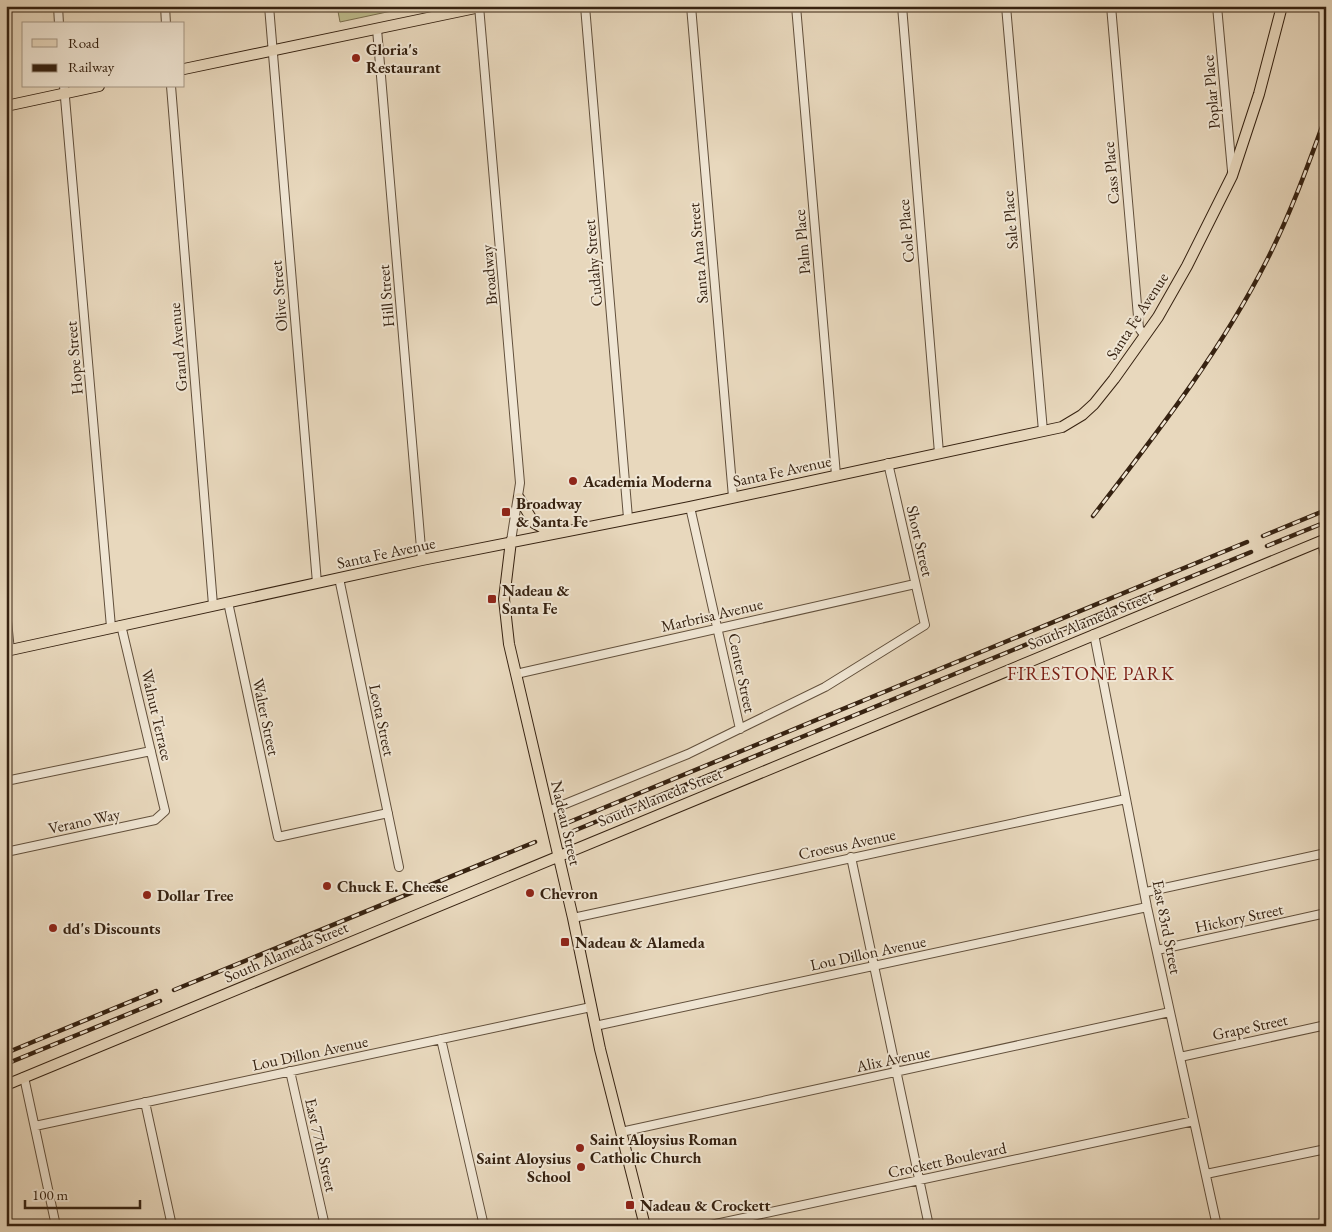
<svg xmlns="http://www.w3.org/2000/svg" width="1332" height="1232" font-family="'EB Garamond',serif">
  <rect width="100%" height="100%" fill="#e8d8bd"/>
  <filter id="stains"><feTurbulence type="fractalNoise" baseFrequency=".004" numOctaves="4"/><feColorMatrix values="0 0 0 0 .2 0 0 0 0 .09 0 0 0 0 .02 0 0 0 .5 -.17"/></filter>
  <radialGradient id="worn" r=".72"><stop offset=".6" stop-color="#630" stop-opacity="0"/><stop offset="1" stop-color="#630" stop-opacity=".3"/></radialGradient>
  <path fill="#bebc8c" stroke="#7a6f4e" d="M337 6H415L340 22Z"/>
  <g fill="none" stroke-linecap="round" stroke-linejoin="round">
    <g stroke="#62503c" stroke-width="10">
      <path id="minor" d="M58 6 59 24
        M165 6 166 24
        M269 6 317 583
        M479 6 520 483 511 541
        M585 6 628 518
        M691 6 733 497
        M796 6 836 475
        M902 6 939 453
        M1006 6 1043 431
        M1111 6 1139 328 1144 335
        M1217 6 1232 171
        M377 29 422 560
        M64 86 111 627
        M171 86 213 605
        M690 507 740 729
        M1322 541 1326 561
        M339 578 399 867
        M228 602 278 837 388 813
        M6 611 10 651
        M1094 634 1147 907 1217 1226
        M516 674 915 584
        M6 781 151 751
        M548 811 688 754 825 687 925 625 888 463
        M6 852 155 820 165 811 121 625
        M851 857 929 1226
        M1146 892 1326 853
        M573 918 1126 799
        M1157 950 1326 913
        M595 1026 1147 907
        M441 1039 484 1226
        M1180 1057 1326 1025
        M290 1071 325 1226
        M24 1077 56 1226
        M145 1102 172 1226
        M35 1126 591 1007
        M621 1132 1170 1012
        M1206 1174 1326 1149
        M706 1226 1194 1121"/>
    </g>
    <g stroke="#362211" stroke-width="12">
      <path id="major" d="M184 69 485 6
        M6 106 99 86
        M519 498 534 523 552 533
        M511 541 504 599 509 644 573 918 600 1049 645 1226
        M6 651 422 560 690 507 1062 427 1082 415 1094 404 1114 379 1158 317 1187 266 1232 176 1259 94 1282 6
        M6 1085 1326 539"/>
    </g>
    <use href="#minor" stroke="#f0e6d4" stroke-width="8"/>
    <use href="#major" stroke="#e8d8bd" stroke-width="10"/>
    <g stroke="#362211" stroke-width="4.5">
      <path id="rail" d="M1093 516C1156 434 1220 353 1267 260 1291 213 1308 165 1326 116
        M1263 536 1326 510
        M1267 546 1326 522
        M567 823 1247 542
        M571 832 1251 552
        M174 990 535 842
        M6 1053 156 991
        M6 1064 160 1001"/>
    </g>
    <use href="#rail" stroke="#f0e6d4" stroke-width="2.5" stroke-dasharray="8" stroke-linecap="butt"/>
  </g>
  <g fill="#8f2418" stroke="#f0e6d4" stroke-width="2">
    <circle cx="356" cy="58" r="5"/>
    <circle cx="573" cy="481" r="5"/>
    <rect x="501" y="507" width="10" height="10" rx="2.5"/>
    <rect x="487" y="594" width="10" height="10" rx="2.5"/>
    <circle cx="327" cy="886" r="5"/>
    <circle cx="530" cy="893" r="5"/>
    <circle cx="147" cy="895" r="5"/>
    <circle cx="53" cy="928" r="5"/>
    <rect x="560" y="937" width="10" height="10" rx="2.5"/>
    <circle cx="580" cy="1148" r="5"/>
    <circle cx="581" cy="1167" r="5"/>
    <rect x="625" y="1200" width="10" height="10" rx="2.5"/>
  </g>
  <g text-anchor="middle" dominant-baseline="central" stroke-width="4" stroke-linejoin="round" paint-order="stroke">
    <g font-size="16" font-weight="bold" fill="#362211" stroke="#f0e6d4" text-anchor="start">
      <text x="366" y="49">Gloria's<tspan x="366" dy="18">Restaurant</tspan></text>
      <text x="583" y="481">Academia Moderna</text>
      <text x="516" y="503">Broadway<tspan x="516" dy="18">&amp; Santa Fe</tspan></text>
      <text x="502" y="590">Nadeau &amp;<tspan x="502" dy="18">Santa Fe</tspan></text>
      <text x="337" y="886">Chuck E. Cheese</text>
      <text x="540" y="893">Chevron</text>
      <text x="157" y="895">Dollar Tree</text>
      <text x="63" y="928">dd's Discounts</text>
      <text x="575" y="942">Nadeau &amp; Alameda</text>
      <text x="590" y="1139">Saint Aloysius Roman<tspan x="590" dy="18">Catholic Church</tspan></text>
      <text x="571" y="1158" text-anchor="end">Saint Aloysius<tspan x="571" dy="18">School</tspan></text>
      <text x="640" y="1205">Nadeau &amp; Crockett</text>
    </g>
    <g font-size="16" fill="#362211" stroke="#f0e6d4">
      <text transform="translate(1211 92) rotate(-95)">Poplar Place</text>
      <text transform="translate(1111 173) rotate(-95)">Cass Place</text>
      <text transform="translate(1010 220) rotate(-95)">Sale Place</text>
      <text transform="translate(906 231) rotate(-95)">Cole Place</text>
      <text transform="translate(802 242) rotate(-95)">Palm Place</text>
      <text transform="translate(698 253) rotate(-95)">Santa Ana Street</text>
      <text transform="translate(593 263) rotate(-95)">Cudahy Street</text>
      <text transform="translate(489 275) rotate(-95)">Broadway</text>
      <text transform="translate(279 296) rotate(-95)">Olive Street</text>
      <text transform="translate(386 296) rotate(-95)">Hill Street</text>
      <text transform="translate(1137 316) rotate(-57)">Santa Fe Avenue</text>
      <text transform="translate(178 347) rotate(-95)">Grand Avenue</text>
      <text transform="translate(74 358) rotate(-95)">Hope Street</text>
      <text transform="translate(782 471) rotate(-12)">Santa Fe Avenue</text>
      <text transform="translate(920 541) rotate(77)">Short Street</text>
      <text transform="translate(386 553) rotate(-12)">Santa Fe Avenue</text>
      <text transform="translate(712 615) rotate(-13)">Marbrisa Avenue</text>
      <text transform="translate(1090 620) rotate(-22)">South Alameda Street</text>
      <text transform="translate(742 673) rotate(78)">Center Street</text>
      <text transform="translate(157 715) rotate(77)">Walnut Terrace</text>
      <text transform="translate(266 717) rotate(78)">Walter Street</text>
      <text transform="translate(382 720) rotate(78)">Leota Street</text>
      <text transform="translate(660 797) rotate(-22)">South Alameda Street</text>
      <text transform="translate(84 821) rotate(-12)">Verano Way</text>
      <text transform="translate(566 823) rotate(77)">Nadeau Street</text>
      <text transform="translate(847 844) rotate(-12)">Croesus Avenue</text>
      <text transform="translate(1239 918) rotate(-12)">Hickory Street</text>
      <text transform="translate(1167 927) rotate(79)">East 83rd Street</text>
      <text transform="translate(286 952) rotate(-23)">South Alameda Street</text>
      <text transform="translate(868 953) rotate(-12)">Lou Dillon Avenue</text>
      <text transform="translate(1250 1027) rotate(-12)">Grape Street</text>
      <text transform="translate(310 1053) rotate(-12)">Lou Dillon Avenue</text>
      <text transform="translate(893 1059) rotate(-12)">Alix Avenue</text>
      <text transform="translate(321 1145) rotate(77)">East 77th Street</text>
      <text transform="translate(947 1160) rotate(-12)">Crockett Boulevard</text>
    </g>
    <g font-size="19" letter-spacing="1" fill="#7a1f14" stroke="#f0e6d4">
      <text x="1091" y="673">FIRESTONE PARK</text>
    </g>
  </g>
  <rect width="1332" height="1232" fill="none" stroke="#e8d8bd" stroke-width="25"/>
  <rect x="8" y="8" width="1317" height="1217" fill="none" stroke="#362211" stroke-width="2.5"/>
  <rect x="12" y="12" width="1307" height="1207" fill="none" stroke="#362211"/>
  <rect x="22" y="22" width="162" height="65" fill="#f0e6d4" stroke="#a69886"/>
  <rect x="32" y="39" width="25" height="8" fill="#e8d8bd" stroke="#a69886"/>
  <text x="68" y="48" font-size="15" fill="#362211">Road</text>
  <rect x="32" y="64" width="25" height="8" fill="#362211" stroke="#a69886"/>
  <text x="68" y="72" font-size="15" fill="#362211">Railway</text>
  <path d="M25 1200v8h115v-8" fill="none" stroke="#362211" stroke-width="2.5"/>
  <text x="32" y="1200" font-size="15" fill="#362211" stroke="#f0e6d4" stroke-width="4" paint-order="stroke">100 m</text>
  <rect width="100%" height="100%" filter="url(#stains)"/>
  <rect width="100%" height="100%" fill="url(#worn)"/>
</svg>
